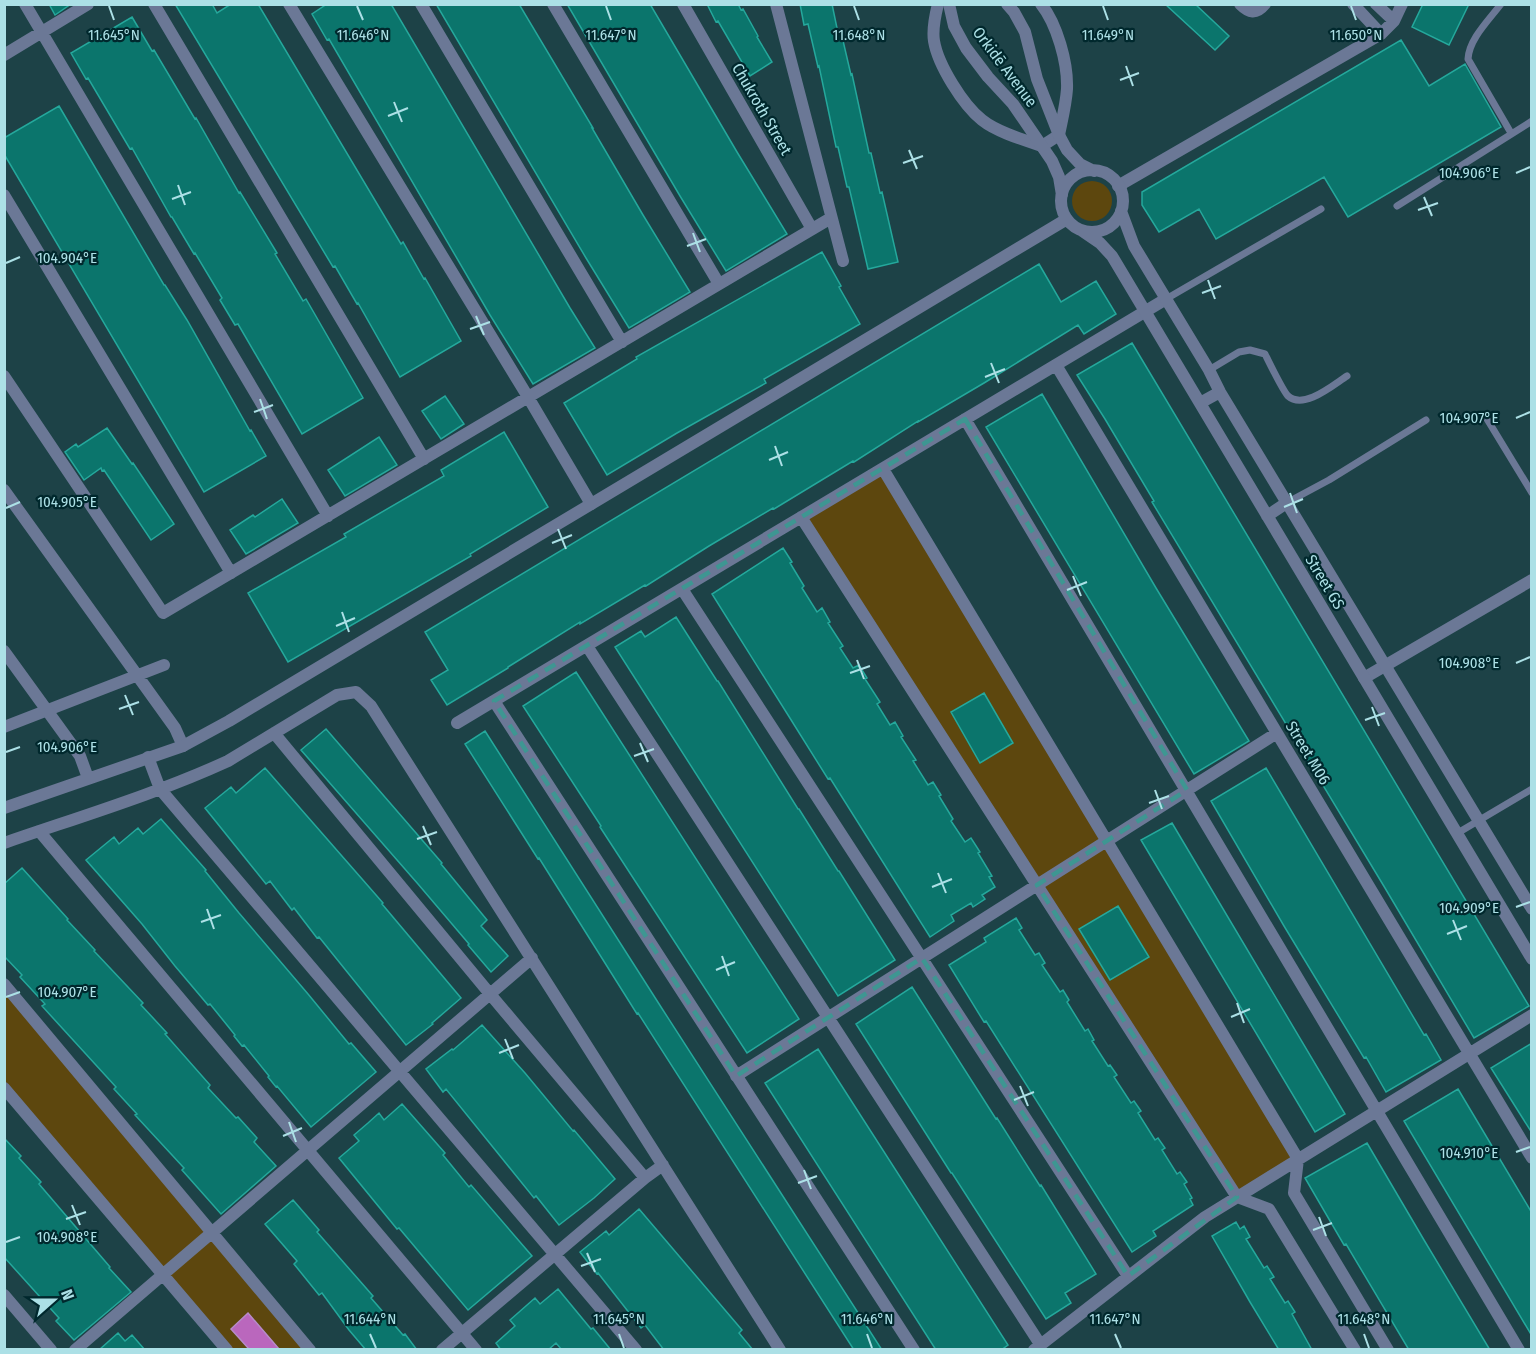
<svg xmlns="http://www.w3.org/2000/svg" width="1536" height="1354" font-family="'Fira Sans Condensed',sans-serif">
  <rect width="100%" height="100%" fill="#1d4247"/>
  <path fill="#5d470e" d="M1072 201a20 20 0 1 1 40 0a20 20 0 1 1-40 0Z
    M883 469 1298 1159 1237 1197 801 517Z
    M4 984 310 1349H227L5 1088Z"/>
  <path fill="#ba67bd" stroke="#b68bc9" stroke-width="1.5" d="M248 1313 279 1349H249L231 1329Z"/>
  <path fill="#0b756c" stroke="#25a89c" stroke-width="1.5" d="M49 4H71L55 15Z
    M175 4H212L217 13 231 4H258L401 244 403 242 424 279 425 278 461 341 400 377 358 303 357 304 335 266 333 267Z
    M327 4H391L570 308 595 348 533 384 490 315 329 39 327 40 312 14Z
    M436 4H519L593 128H592L643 215 690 292 629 328 586 258Z
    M567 4H650L737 152 787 234 726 271 680 196Z
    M707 4H738L741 10 743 9 758 36 757 37 772 62 750 76 718 21 716 22Z
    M800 4H832L838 33 841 32 851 75 852 74 869 153H871L880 193 882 192 898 262 868 269 849 187H847L838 147H836L819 66 818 67 808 24 804 25Z
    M1165 4H1195L1229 36 1215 50Z
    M1423 4H1469L1449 45 1412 27Z
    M132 17 152 51 154 50 195 119 196 118 239 193 240 192 277 253 275 254 303 301 306 299 363 398 302 434 238 324 235 325 220 300 222 298 195 253 194 254 172 217H171L132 148 130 149 88 78 86 79 71 53Z
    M1401 40 1429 86 1465 64 1501 127 1348 217 1324 177 1216 239 1199 209 1159 232 1142 205V192Z
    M59 106 164 285H165L187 320 250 431 251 430 266 456 204 492 4 154V138Z
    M822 252 841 286 839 287 860 324 764 379 766 383 677 433 607 475 564 403 637 359 636 357Z
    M1039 264 1061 302 1096 281 1116 314 1084 334 1078 325 984 383 918 422V421L854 462 853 461 774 509 773 508 709 546 646 586 645 585 580 624V622L508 667V668L447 705 431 680 448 670 425 632Z
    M1132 343 1529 1006 1474 1038 1385 888 1152 502 1154 501 1105 419 1077 375Z
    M1042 394 1156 588 1249 741 1194 774 986 427Z
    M445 396 464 424 441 439 422 411Z
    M107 428 132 464 133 463 174 524 151 540 104 470 102 471 101 468 84 480 65 452 76 444 78 447Z
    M504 432 548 507 470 554 471 556 288 662 248 593 346 537 344 534 444 476 441 470Z
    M379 437 397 465 345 496 328 470Z
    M282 499 298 523 246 554 230 530 253 515 255 517Z
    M783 548 792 562 790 563 804 586 802 588 817 612 822 608 830 622 828 623 843 646 840 648 853 668 859 665 867 678 865 679 880 702 877 704 890 725 895 722 903 736 901 737 916 760 913 761 928 785 933 782 941 795 939 796 953 819 951 821 965 842 971 838 980 852 978 853 992 876 989 877 995 887 982 895 985 899 973 907 971 903 951 915 954 921 930 937 830 778 828 779 788 715 712 594Z
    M676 617 717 681H718L798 809H799L838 871H839L895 960 838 996 615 647 641 631 645 637Z
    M576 672 799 1019 747 1053 600 827 601 826 523 706Z
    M984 693 1013 743 980 763 951 712Z
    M326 729 442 863 441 864 487 920 481 926 508 956 491 972 468 945 469 944 418 884 301 750Z
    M485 731 661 1007 882 1350H854L638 1013 637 1014 539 858 538 859 465 744Z
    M265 768 383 903 382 904 461 998 432 1023 433 1024 406 1045 319 937 317 938 294 908 292 910 270 881 266 884 205 808 231 787 236 793Z
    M1266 768 1424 1035 1426 1034 1441 1060 1386 1092 1366 1057 1364 1058 1284 926 1211 801Z
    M161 819 206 870 205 871 239 913 308 994 349 1044 351 1043 376 1072 311 1127 277 1086 276 1087 268 1077 269 1076 244 1045 242 1046 234 1036 235 1035 210 1004 208 1005 175 966 142 924 86 860 114 837 119 844 138 828 143 834Z
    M1172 823 1345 1114 1315 1132 1141 840Z
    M22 868 68 919 67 920 95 950 94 951 143 1003 141 1005 167 1033 165 1034 210 1085 208 1088 236 1118 238 1117 257 1138 254 1142 276 1166 221 1214 182 1170 184 1168 135 1115 137 1114 114 1089 116 1087 42 1006 45 1004 20 977 22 975 4 956V884Z
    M1118 906 1149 957 1110 980 1079 929Z
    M1016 918 1022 928 1019 930 1035 955 1039 953 1045 963 1042 965 1060 992 1063 990 1069 1000 1067 1002 1085 1031 1088 1029 1094 1040 1092 1041 1108 1066 1110 1065 1117 1075 1114 1077 1131 1103 1134 1101 1141 1111 1138 1113 1155 1140 1158 1138 1165 1148 1162 1150 1177 1174 1180 1172 1187 1182 1184 1184 1192 1198 1190 1199 1193 1205 1153 1231 1156 1236 1132 1252 986 1021 984 1022 949 965 986 942 984 938Z
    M912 987 996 1119 997 1118 1040 1186 1041 1185 1096 1274 1065 1293 1071 1303 1046 1319 952 1173H951L856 1024Z
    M482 1025 525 1073 573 1131 574 1130 615 1179 594 1198 559 1225 536 1196 534 1198 446 1089 443 1092 426 1069 452 1049 453 1050Z
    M1532 1043V1133L1491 1068Z
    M818 1049 1008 1345 1001 1350H936L765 1083Z
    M1458 1089 1532 1213V1336L1404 1121Z
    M402 1104 445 1153 443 1155 469 1187 471 1185 532 1256 468 1310 399 1228 397 1229 339 1158 359 1141 354 1135 368 1123 379 1113 384 1120Z
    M4 1138 21 1156 19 1158 41 1182 39 1184 110 1267 109 1268 131 1292 74 1340 56 1321 59 1318 4 1257Z
    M1367 1143 1424 1240 1490 1350H1409L1346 1244 1344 1245 1305 1178Z
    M293 1200 319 1230 317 1232 373 1296 371 1298 403 1335 405 1334 417 1350H366L349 1330 322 1293 319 1295 294 1264 297 1261 265 1224Z
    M639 1209 742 1330 739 1333 753 1350H664L645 1325 641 1328 598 1273 597 1274 580 1252 606 1231 609 1235Z
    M1236 1222 1240 1229 1244 1226 1250 1237 1246 1239 1264 1268 1267 1266 1274 1277 1270 1279 1285 1303 1288 1301 1295 1312 1292 1314 1312 1350H1279L1250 1302 1212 1236Z
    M558 1289 591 1329 593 1328 611 1350H562L556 1343 548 1350H501L496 1343 515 1326 510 1320 535 1298 540 1304Z
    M118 1333 125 1341 132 1335 145 1350H99Z"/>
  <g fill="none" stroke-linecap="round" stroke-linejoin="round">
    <path stroke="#6b7896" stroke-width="7" d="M1501 4C1489 20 1469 39 1468 59L1511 133
      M1397 206 1532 121
      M1166 299 1321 209
      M1209 370 1239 352 1250 350 1265 354C1269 362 1283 391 1288 396 1304 410 1333 385 1347 376
      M1487 419 1532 493
      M1288 502 1329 480 1426 420
      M1456 834 1532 789"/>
    <path stroke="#6b7896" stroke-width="12" d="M25 4 328 516
      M154 4 424 459
      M289 4 528 397 591 504
      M421 4 622 342
      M553 4 719 284
      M683 4 812 229
      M776 4 843 261
      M938 4C935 16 932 29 934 41 938 65 963 105 982 120 997 132 1024 140 1042 146L1059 135C1062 120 1066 104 1067 89 1068 63 1057 24 1041 4
      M1240 4C1249 13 1256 15 1265 4
      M1353 4 1381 34
      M1376 4 1394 21
      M4 55 88 4
      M1118 186 1381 34 1394 21 1402 4
      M4 195 231 573
      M1056 365 1532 1158
      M4 376 163 613 831 218
      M965 419 1519 1350
      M883 469 1298 1159 1294 1193 1388 1350
      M4 490 175 728 183 746
      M801 517 1237 1197 1269 1209 1355 1350
      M682 589 1128 1276
      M587 646 1040 1344
      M1364 678 1532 580
      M494 701 914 1350
      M457 723 1166 299
      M4 727 164 665
      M274 733 490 994 645 1178 663 1165
      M148 757 160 789 636 1350
      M39 831 476 1350
      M4 843C79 817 156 794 228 761L337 695 356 692 371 706 780 1350
      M4 984 310 1350
      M736 1076 1277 733
      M4 1088 227 1350
      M4 1295 51 1350
      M75 1350 532 958
      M442 1350 645 1178
      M1034 1350 1205 1217 1532 1015"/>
    <path stroke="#6b7896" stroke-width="12" d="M949 4 954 26 966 48 988 77 1013 104 1052 161 1059 177 1062 195
      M1007 4 1014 12 1025 32 1037 79 1059 135 1067 150 1080 164 1094 171
      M1061 201a31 31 0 1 1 62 0a31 31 0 1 1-62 0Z
      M1121 211 1134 246 1209 370 1220 392 1532 909
      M1081 230 1100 243 1112 256 1532 959
      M1200 403 1220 392
      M1267 516 1288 502
      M4 651 80 756 88 778
      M4 808 183 746 229 721 1067 219"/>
  </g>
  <path fill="none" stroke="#3e9692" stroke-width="4.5" stroke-dasharray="12 8" stroke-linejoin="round" d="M965 419 1187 790 1037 885 1237 1197 1128 1276 922 958 736 1076 494 701Z"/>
  <path fill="none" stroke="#ace0e6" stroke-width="2" d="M109 6 114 20M357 6 363 20M606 6 611 20M854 6 859 20M1103 6 1108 20M1351 6 1356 20M1126 66 1133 86M1120 80 1139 73M394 102 402 122M388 116 408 108M909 150 917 169M903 163 923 156M1516 173 1530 167M178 185 185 205M1424 197 1432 216M172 199 191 192M1418 210 1438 203M693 233 700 252M687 246 706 239M6 263 20 257M1208 280 1215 299M1202 293 1221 286M476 316 484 335M470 329 490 322M991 363 999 383M985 377 1005 369M260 399 267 419M254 412 273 405M1516 418 1530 412M775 446 782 466M769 460 788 452M1290 493 1297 513M1284 507 1303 499M6 508 20 502M558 529 566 549M552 543 572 535M1073 576 1081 596M1067 590 1087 582M342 612 349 632M336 626 355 618M857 660 864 679M1516 663 1530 657M850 673 870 666M125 695 133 715M1372 707 1379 726M119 709 139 702M1365 720 1385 713M640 743 648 762M6 752 20 747M634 756 654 749M1155 790 1162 809M1149 803 1169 796M423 826 431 845M417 839 437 832M938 873 946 893M932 887 952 879M1516 907 1530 902M207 909 214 929M1453 920 1461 940M201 922 221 915M1447 934 1467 926M722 956 729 976M716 970 735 962M6 997 20 992M1237 1003 1244 1023M1231 1017 1250 1009M505 1039 513 1059M499 1053 519 1045M1020 1086 1028 1106M1014 1100 1034 1092M289 1122 296 1142M283 1136 302 1128M1516 1152 1530 1147M804 1170 811 1189M798 1183 817 1176M72 1205 80 1225M1319 1217 1326 1236M66 1219 86 1212M1313 1230 1332 1223M6 1242 20 1237M587 1253 595 1272M581 1266 601 1259M370 1334 376 1348M619 1334 624 1348M867 1334 872 1348M1115 1334 1121 1348M1364 1334 1369 1348"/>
  <g text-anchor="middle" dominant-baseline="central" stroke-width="4.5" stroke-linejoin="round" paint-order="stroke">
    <g font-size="16" fill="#ace0e6" stroke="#00282d">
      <text transform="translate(1005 67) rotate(53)">Orkidē Avenue</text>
      <text transform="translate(762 109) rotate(60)">Chukroth Street</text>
      <text transform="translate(1325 582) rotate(59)">Street GS</text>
      <text transform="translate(1308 753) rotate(59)">Street M06</text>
    </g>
  </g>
  <g font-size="15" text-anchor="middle" fill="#ace0e6" stroke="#00282d" stroke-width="4.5" stroke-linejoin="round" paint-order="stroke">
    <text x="114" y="40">11.645°N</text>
    <text x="611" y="40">11.647°N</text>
    <text x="859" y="40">11.648°N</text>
    <text x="363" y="40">11.646°N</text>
    <text x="1108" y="40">11.649°N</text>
    <text x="1356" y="40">11.650°N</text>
    <text x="1469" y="178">104.906°E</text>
    <text x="67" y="263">104.904°E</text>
    <text x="1469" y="423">104.907°E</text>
    <text x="67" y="507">104.905°E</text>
    <text x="1469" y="668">104.908°E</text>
    <text x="67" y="752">104.906°E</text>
    <text x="1469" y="913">104.909°E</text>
    <text x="67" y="997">104.907°E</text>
    <text x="1469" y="1158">104.910°E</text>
    <text x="67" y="1242">104.908°E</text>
    <text x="370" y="1324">11.644°N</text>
    <text x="619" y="1324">11.645°N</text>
    <text x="867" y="1324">11.646°N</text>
    <text x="1115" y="1324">11.647°N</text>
    <text x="1364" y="1324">11.648°N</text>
  </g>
  <rect width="1536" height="1354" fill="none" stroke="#ace0e6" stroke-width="12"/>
  <g transform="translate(54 1300) rotate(69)" stroke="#00282d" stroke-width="4.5" paint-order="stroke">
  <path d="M0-4.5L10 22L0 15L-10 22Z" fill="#ace0e6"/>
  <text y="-9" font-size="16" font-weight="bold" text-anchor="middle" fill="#ace0e6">N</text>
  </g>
</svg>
